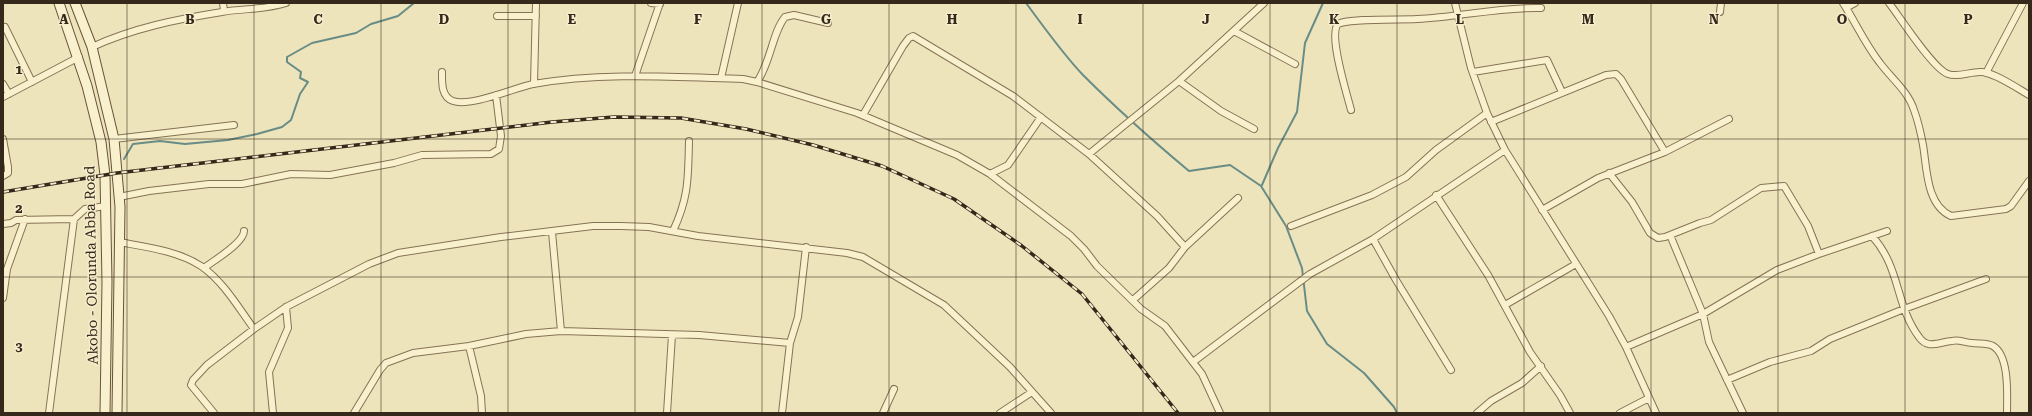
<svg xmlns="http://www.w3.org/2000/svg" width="2032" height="416" font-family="'Roboto Serif',serif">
  <rect width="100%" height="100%" fill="#eee4bb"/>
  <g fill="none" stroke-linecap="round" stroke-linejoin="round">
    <path stroke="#688c86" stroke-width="2" d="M1026 3C1044 27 1062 53 1083 75 1116 108 1153 141 1189 171L1230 165 1261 186 1286 226 1302 268 1307 311 1327 344 1364 373 1394 407 1397 413
      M124 159 133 144 160 141 185 144 228 140 257 134 282 127 291 120 300 94 308 82 300 78 301 72 287 62V57L312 43 356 33 371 24 398 16 414 3
      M1262 185 1278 148 1297 112 1305 43 1323 3"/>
    <g stroke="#857355" stroke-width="8">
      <path id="street" d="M223 3 224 11
        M651 3 660 4
        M1455 3 1471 68 1487 113 1505 150 1609 316 1626 347 1656 413
        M1843 3C1856 23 1865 44 1880 63 1891 78 1908 91 1914 110 1918 121 1921 134 1923 145 1927 168 1926 205 1951 216L2006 209 2011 206 2029 181
        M1889 3C1900 17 1933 69 1948 74 1959 78 1971 71 1982 72 1995 73 2017 88 2029 95
        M1846 8 1855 3
        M1720 12 1721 3
        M497 16H536
        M5 27 32 82
        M1234 31 1295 64
        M92 47C133 28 178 19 222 12 244 8 265 10 286 3
        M442 72C442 82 441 97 453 101 471 107 514 88 533 84 602 72 673 77 743 79L757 82 857 113 957 155 990 174 1071 236 1084 249 1097 266 1141 309 1165 326 1202 374 1220 413
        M1473 72 1547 60 1562 92
        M1986 73 2023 3
        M635 76 660 3
        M721 78 738 3
        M1179 81 1221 111 1254 129
        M757 82C771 62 772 33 785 17L794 15 828 23
        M3 84 9 94
        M534 84 536 3
        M3 97 79 57
        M1351 110C1347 94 1328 35 1338 24 1350 18 1400 20 1417 19 1459 17 1499 7 1541 8
        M863 115 903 46 909 38 913 36 1013 96 1089 154 1157 216 1185 247
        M1491 122 1606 75 1616 74 1621 79 1665 152
        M3 139 8 167V173L3 176
        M114 139 234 125
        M1089 154 1179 81 1264 3
        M1609 173 1632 202 1650 233 1658 238 1665 237 1700 223 1711 220 1761 188 1784 186 1808 226 1819 254
        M990 174 1008 165 1041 117
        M1436 195 1488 275 1530 352 1560 395 1570 413
        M119 197 149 191 209 184H242L291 174 330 175 394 163 422 155 491 154 499 149 501 136 496 95
        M1542 210 1598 178 1665 152 1729 119
        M3 224 11 223 16 220 74 219 85 209 106 206
        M1291 226 1372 195 1406 177 1436 150 1487 113
        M673 231C689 197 688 178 689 141
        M552 232 561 331
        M1670 235 1703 314 1709 342 1743 413
        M1872 236C1901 268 1895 305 1919 337 1928 350 1939 342 1952 341 1959 339 1965 343 1972 343 1979 344 1988 343 1993 346 2010 356 2007 397 2007 413
        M1373 239 1396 280 1451 370
        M119 242C146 247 178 251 201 266 223 281 238 307 254 329
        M204 268C213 261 244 243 244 231
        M3 298 7 269 25 219
        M1133 300 1169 268 1185 247 1238 198
        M1505 305 1576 264
        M469 346 481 396 482 413
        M1626 347 1703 314 1777 270 1819 254 1887 231
        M1193 362 1310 274 1373 239 1505 150
        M1727 380 1770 362 1811 351 1830 339 1904 309 1986 279
        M49 413 74 219
        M214 413 191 385 193 380 207 365 254 329 286 307 369 264 398 253 501 237 593 226H621L649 227 698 236 847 253 863 257 944 305 1010 367 1051 413
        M273 413 269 372 288 328 286 307
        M354 413 380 370 386 363 413 353 469 346 526 334 561 331 699 335 790 343
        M667 413 672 335
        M782 413 790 343 798 317 806 247
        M883 413 894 389
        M1000 413 1032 392
        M1477 413 1491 401 1522 383 1541 366
        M1620 413 1649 398"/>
    </g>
    <g stroke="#675439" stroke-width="11">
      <path id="secondary" d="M59 3 87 86 101 142 105 175 107 282 105 413
        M75 3 92 47 114 139 120 207 117 413"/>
    </g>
    <use href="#street" stroke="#f9f1ce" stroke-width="6"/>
    <use href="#secondary" stroke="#f9f1ce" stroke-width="9"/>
    <g stroke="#34291a" stroke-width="3.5">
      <path id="rail" d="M3 192 117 173 552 122 614 117 681 118 746 129 813 145 882 166 954 199 1022 246 1082 294 1178 413"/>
    </g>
    <use href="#rail" stroke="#f5edcb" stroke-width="2" stroke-dasharray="6" stroke-linecap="butt"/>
  </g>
  <path fill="none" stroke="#34291a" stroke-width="1" stroke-opacity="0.55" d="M127 3V413M254 3V413M381 3V413M508 3V413M635 3V413M762 3V413M889 3V413M1016 3V413M1143 3V413M1270 3V413M1397 3V413M1524 3V413M1651 3V413M1778 3V413M1905 3V413M3 139H2029M3 277H2029"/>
  <g text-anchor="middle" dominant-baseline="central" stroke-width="3" stroke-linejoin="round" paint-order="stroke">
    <g font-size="14" fill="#34291a" stroke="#f5edcb">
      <text transform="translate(91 265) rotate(-91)">Akobo - Olorunda Abba Road</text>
    </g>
  </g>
  <g font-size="13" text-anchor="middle" font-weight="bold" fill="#34291a" stroke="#f5edcb" stroke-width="3" stroke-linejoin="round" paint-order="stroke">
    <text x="64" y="24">A</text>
    <text x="190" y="24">B</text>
    <text x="318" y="24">C</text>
    <text x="444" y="24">D</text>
    <text x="572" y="24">E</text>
    <text x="698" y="24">F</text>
    <text x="826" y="24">G</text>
    <text x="952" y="24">H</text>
    <text x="1080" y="24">I</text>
    <text x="1206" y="24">J</text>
    <text x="1334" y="24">K</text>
    <text x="1460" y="24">L</text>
    <text x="1588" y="24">M</text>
    <text x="1714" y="24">N</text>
    <text x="1842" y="24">O</text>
    <text x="1968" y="24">P</text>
    <text x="19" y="74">1</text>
    <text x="19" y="213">2</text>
    <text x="19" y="351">3</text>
  </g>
  <rect width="2032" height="416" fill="none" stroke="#34291a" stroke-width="8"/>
</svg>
